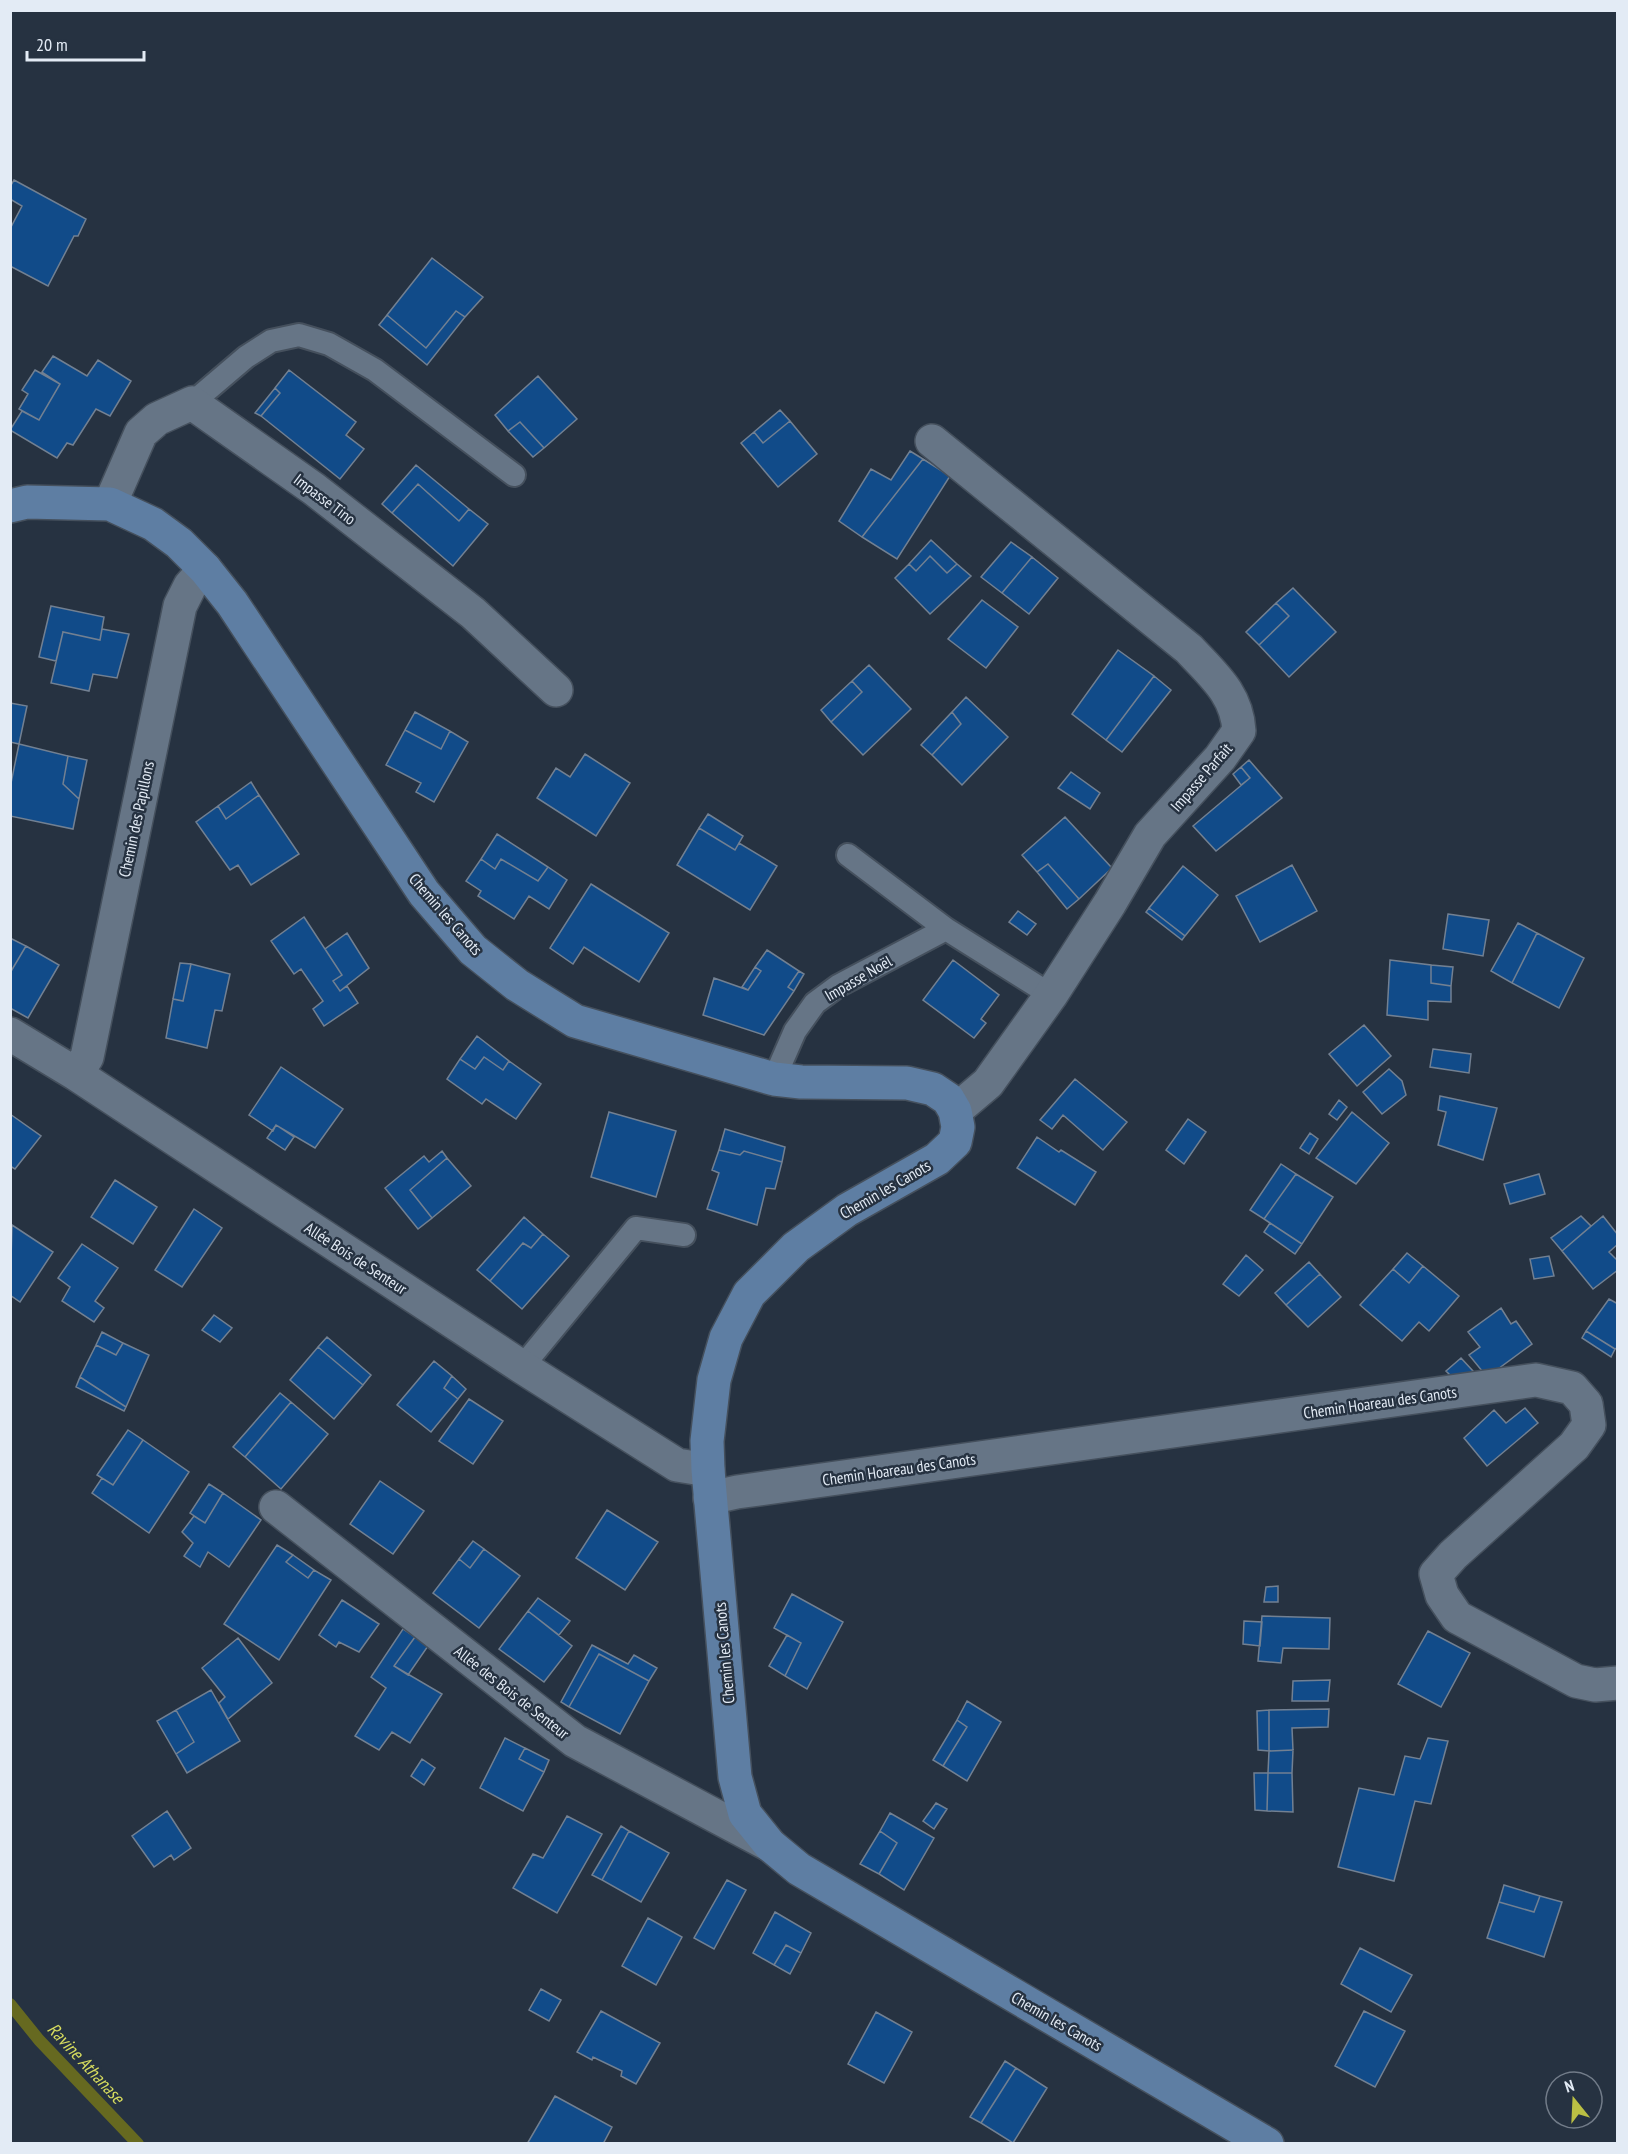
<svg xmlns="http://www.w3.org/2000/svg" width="1628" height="2154" font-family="'PT Sans Narrow',sans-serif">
  <rect width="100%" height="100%" fill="#263241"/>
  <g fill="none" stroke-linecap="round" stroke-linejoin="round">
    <path stroke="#666920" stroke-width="12" d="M10 2004 39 2040 138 2144"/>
  </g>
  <path fill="#114b89" stroke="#728092" stroke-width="1.5" d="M14 180 86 219 78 236H74L48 286 10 266V229L22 206 10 199V187Z
    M432 258 483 297 465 317 456 311 426 348 387 315Z
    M456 311 465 317 427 365 379 325 387 315 426 348Z
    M53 356 87 376 98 360 131 381 110 416 96 409 73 445 67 443 57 458 10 430 22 411 39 420 60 384 42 372Z
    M35 370 60 384 39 420 19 409 28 394 22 390Z
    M289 370 356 422 346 435 364 449 340 479 261 416 280 393 275 388Z
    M538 376 577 419 544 448 520 422 508 431 495 415Z
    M275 388 280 393 261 416 255 413Z
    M780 410 790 421 763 443 754 432Z
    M790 421 817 454 778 487 741 443 754 432 763 443Z
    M520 422 544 448 533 457 508 431Z
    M910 451 923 459 862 537 839 521 871 469 891 480Z
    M923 459 950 476 897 559 862 537Z
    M416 465 469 509 459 521 418 484 392 513 382 504Z
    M418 484 459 521 469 509 488 524 453 566 392 513Z
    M931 540 957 564 947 573 930 556 916 571 909 564Z
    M1011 542 1032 557 1002 593 981 577Z
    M930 556 947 573 957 564 971 576 930 614 895 578 909 564 916 571Z
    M1032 557 1058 578 1029 614 1002 593Z
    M1293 588 1336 632 1289 677 1259 645 1289 616 1276 603Z
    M982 600 1018 627 986 668 948 639Z
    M1276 603 1289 616 1259 645 1246 632Z
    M51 606 104 617 100 640 63 632 56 661 39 657Z
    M102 629 129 634 117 678 93 674 89 691 51 683 63 632 100 640Z
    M1118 650 1154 676 1106 740 1072 714Z
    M869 665 911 709 863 755 831 722 862 692 852 681Z
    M1154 676 1171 690 1122 752 1106 740Z
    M852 681 862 692 831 722 821 710Z
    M966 697 1008 737 962 785 932 755 961 724 952 712Z
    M10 703 27 706 19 744 10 742Z
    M415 712 450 731 441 749 405 730Z
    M952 712 961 724 932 755 921 745Z
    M405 730 441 749 450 731 468 742 434 802 416 792 421 783 386 765Z
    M19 744 68 756 63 784 79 799 73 829 10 816V788Z
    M585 754 630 783 596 836 537 798 556 768 570 777Z
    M68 756 87 760 79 799 63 784Z
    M1249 760 1282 798 1216 851 1193 826 1250 778 1241 767Z
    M1241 767 1250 778 1241 785 1233 774Z
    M1071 772 1100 793 1090 809 1058 788Z
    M251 782 259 795 226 819 218 806Z
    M259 795 299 854 251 885 238 865 230 870 196 822 218 806 226 819Z
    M708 814 743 836 735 850 699 828Z
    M1065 817 1112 868 1079 899 1048 864 1037 872 1022 855Z
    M699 828 735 850 739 843 777 866 750 910 677 865Z
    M497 834 548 867 538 881 501 859 495 869 481 859Z
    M481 859 495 869 501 859 538 881 548 867 567 880 549 909 529 896 514 919 478 896 481 891 466 881Z
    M1048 864 1079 899 1067 909 1037 872Z
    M1292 865 1317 911 1260 942 1236 896Z
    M1183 866 1218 895 1185 936 1149 908Z
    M591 884 669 933 639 982 584 947 573 964 550 948Z
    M1149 908 1185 936 1182 940 1146 912Z
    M1018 911 1036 924 1027 935 1009 922Z
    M1448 914 1489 920 1483 956 1443 949Z
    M304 917 342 975 333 981 340 991 347 986 358 1003 324 1026 313 1009 323 1001 301 969 294 974 271 941Z
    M1518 923 1537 933 1512 983 1491 971Z
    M347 933 369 968 340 991 333 981 342 975 325 949Z
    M1537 933 1584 958 1559 1008 1512 983Z
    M10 938 26 946 10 973Z
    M26 946 59 965 28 1018 10 1008V973Z
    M767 950 799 971 788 987 794 991 764 1035 703 1015 714 978 748 990 761 971 755 967Z
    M953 960 999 995 981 1019 986 1023 974 1038 923 1000Z
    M1390 960 1431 965V983L1451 986V1002L1428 1001V1020L1387 1015Z
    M180 963 191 964 183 1001 173 999Z
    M191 964 230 974 222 1011 215 1010 207 1048 166 1038 173 999 183 1001Z
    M1431 965 1453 967 1451 986 1431 983Z
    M755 967 761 971 748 990 742 987Z
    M799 971 804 974 794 991 788 987Z
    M1364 1025 1391 1056 1357 1086 1329 1054Z
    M477 1036 509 1061 503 1070 484 1057 475 1069 460 1059Z
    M1433 1049 1471 1054 1469 1073 1430 1067Z
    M484 1057 503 1070 509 1061 541 1084 516 1119 486 1099 482 1104 447 1079 460 1059 475 1069Z
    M281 1067 343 1109 315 1148 276 1125 273 1131 249 1115Z
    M1389 1069 1402 1081 1406 1095 1382 1114 1363 1092Z
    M1075 1079 1127 1122 1103 1150 1063 1115 1052 1129 1040 1120Z
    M1440 1096 1497 1108 1483 1160 1438 1145 1446 1112 1438 1110Z
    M1339 1100 1347 1107 1337 1120 1329 1114Z
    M609 1112 676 1131 656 1197 591 1177Z
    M1352 1112 1389 1143 1356 1184 1316 1158Z
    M10 1114 41 1136 15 1169 10 1166Z
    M1188 1119 1206 1132 1184 1164 1166 1150Z
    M276 1125 294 1137 285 1150 267 1138Z
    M725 1129 785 1147 782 1162 744 1151 740 1155 719 1150Z
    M1310 1133 1318 1139 1309 1154 1300 1148Z
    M1037 1137 1059 1152 1061 1150 1096 1172 1075 1205 1017 1168Z
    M719 1150 740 1155 744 1151 782 1162 775 1189 766 1188 757 1225 707 1209 719 1173 712 1170Z
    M442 1151 447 1158 410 1190 432 1218 418 1229 385 1188 424 1156 429 1162Z
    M447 1158 471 1186 432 1218 410 1190Z
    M1281 1164 1296 1174 1264 1219 1250 1210Z
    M1296 1174 1333 1197 1302 1244 1264 1219Z
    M1539 1174 1545 1194 1510 1204 1504 1184Z
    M115 1180 157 1207 133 1244 91 1217Z
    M194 1209 222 1228 182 1287 155 1270Z
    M1581 1216 1591 1226 1562 1251 1551 1238Z
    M1603 1216 1618 1235V1244L1609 1252 1618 1261V1270L1593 1289 1562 1251Z
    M524 1217 543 1234 531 1248 523 1243 490 1281 477 1270Z
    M1270 1223 1302 1244 1295 1254 1264 1232Z
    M12 1225 53 1252 20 1302 10 1295Z
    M543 1234 569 1256 522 1309 490 1281 523 1243 531 1248Z
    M82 1244 118 1268 95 1301 104 1308 94 1322 62 1301 70 1287 58 1278Z
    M1407 1253 1423 1266 1409 1283 1393 1269Z
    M1246 1255 1263 1270 1239 1296 1223 1284Z
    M1549 1256 1554 1276 1534 1279 1530 1259Z
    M1309 1262 1320 1274 1286 1305 1275 1293Z
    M1423 1266 1459 1296 1429 1331 1419 1322 1402 1341 1360 1305 1393 1269 1409 1283Z
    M1320 1274 1341 1297 1308 1327 1286 1305Z
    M1609 1299 1618 1304V1347L1615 1349 1586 1331Z
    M1501 1308 1511 1324 1516 1321 1532 1344 1487 1377 1469 1355 1480 1347 1468 1332Z
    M214 1315 232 1328 220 1342 202 1330Z
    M1586 1331 1615 1349 1611 1357 1582 1338Z
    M102 1332 123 1343 116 1355 96 1345Z
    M327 1337 371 1375 363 1385 318 1347Z
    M123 1343 149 1355 126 1407 80 1377 96 1345 116 1355Z
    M318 1347 363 1385 334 1419 290 1380Z
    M1461 1358 1473 1371 1460 1385 1446 1371Z
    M434 1361 452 1376 444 1388 458 1399 431 1432 397 1405Z
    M452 1376 466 1389 458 1399 444 1388Z
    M80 1377 126 1407 124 1411 76 1387Z
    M280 1393 291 1402 245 1457 233 1447Z
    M469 1399 503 1421 473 1464 439 1441Z
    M291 1402 328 1434 281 1489 245 1457Z
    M1525 1408 1538 1423 1487 1466 1464 1438 1494 1410 1506 1423Z
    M128 1430 143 1440 113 1485 97 1475Z
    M143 1440 189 1472 149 1533 92 1493 102 1478 113 1485Z
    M380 1481 424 1511 393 1554 350 1524Z
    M209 1484 223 1493 205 1523 190 1513Z
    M223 1493 261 1520 229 1567 208 1552 200 1567 184 1556 193 1543 182 1532 194 1516 205 1523Z
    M607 1510 658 1542 625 1590 576 1558Z
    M473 1541 484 1549 470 1568 459 1559Z
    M277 1545 293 1555 286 1562 308 1578 314 1570 331 1580 279 1660 224 1624Z
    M484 1549 520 1576 479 1628 433 1593 459 1559 470 1568Z
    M293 1555 314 1570 308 1578 286 1562Z
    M1278 1586V1602H1264L1266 1587Z
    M792 1594 843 1622 807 1689 785 1676 801 1643 774 1628Z
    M538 1598 570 1621 559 1635 528 1611Z
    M342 1600 379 1624 359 1652 339 1642 336 1647 319 1635Z
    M528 1611 572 1646 544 1682 499 1649Z
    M1262 1616 1330 1618 1329 1649 1283 1648 1281 1663 1258 1661Z
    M1244 1621 1262 1622 1260 1646 1243 1644Z
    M403 1629 415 1637 394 1666 442 1694 410 1743 392 1732 379 1750 355 1736 386 1688 371 1677Z
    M1428 1631 1470 1653 1441 1707 1398 1684Z
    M787 1635 801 1643 785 1676 769 1666Z
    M415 1637 428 1646 408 1675 394 1666Z
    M238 1638 272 1683 228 1719 219 1703 225 1697 202 1668Z
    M592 1645 628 1664 634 1655 657 1668 649 1681 599 1654 569 1707 561 1702Z
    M599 1654 649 1681 620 1734 569 1707Z
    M1330 1680 1328 1701H1292L1293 1681Z
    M211 1690 240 1741 187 1773 176 1754 194 1742 176 1710Z
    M967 1701 1001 1722 967 1781 943 1766 967 1727 957 1720Z
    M1329 1709 1328 1727 1292 1728 1293 1750 1269 1751V1710Z
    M176 1710 194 1742 176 1754 157 1721Z
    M1269 1710V1751L1258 1750 1257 1711Z
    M957 1720 967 1727 943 1766 933 1760Z
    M505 1738 525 1748 519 1759 544 1772 523 1811 480 1788Z
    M1428 1738 1448 1741 1431 1804 1415 1801 1394 1881 1338 1867 1359 1788 1394 1795 1405 1756 1420 1759Z
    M525 1748 549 1760 544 1772 519 1759Z
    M1293 1750 1292 1773H1268L1269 1751Z
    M422 1759 435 1768 424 1785 411 1776Z
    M1254 1773H1268L1267 1811 1255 1810Z
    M1268 1773H1292L1293 1812 1267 1811Z
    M936 1803 947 1809 934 1829 923 1821Z
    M167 1811 191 1848 174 1860 171 1855 154 1867 132 1836Z
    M890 1813 934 1838 904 1890 879 1874 897 1843 880 1831Z
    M567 1816 602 1834 557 1913 513 1888 533 1854 543 1858Z
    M621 1826 629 1831 602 1880 592 1875Z
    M629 1831 669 1853 641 1902 602 1880Z
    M880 1831 897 1843 879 1874 860 1864Z
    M727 1880 746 1890 714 1949 694 1938Z
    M1504 1885 1540 1896 1534 1912 1499 1902Z
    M1540 1896 1562 1902 1544 1957 1487 1938 1499 1902 1534 1912Z
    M775 1912 811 1933 801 1953 786 1945 774 1965 753 1953Z
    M648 1918 682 1937 656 1985 622 1966Z
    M786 1945 801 1953 790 1974 774 1965Z
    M1360 1948 1412 1975 1391 2012 1341 1984Z
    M541 1989 561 2000 549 2021 529 2010Z
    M601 2011 660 2043 636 2084 621 2076 622 2071 593 2057 592 2060 577 2052Z
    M1364 2011 1405 2031 1375 2087 1335 2066Z
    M876 2012 912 2032 884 2083 848 2064Z
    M1005 2061 1016 2068 981 2123 970 2117Z
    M1016 2068 1047 2088 1013 2143 981 2123Z
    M555 2096 612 2127 603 2144H527Z"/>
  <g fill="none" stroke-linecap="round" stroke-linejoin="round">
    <g stroke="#45505d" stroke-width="26">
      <path id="lane" d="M192 403 246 357 271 341 299 335 329 344 375 370 514 475
        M848 855 946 929 1051 995
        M774 1079 795 1031 815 1003 838 986 946 929
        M522 1367 636 1228 684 1235"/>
    </g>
    <g stroke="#45505d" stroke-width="36">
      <path id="street" d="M932 441 1189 649C1213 675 1237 694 1239 731L1220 758 1150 835 1110 903 1051 995 988 1083 955 1111
        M110 504 141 433 157 419 192 403 314 489 473 613 556 690
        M10 1034 76 1074 522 1367 677 1465 708 1470
        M76 1074 87 1057 180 606 190 586 205 569
        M710 1498 737 1492 1536 1380 1572 1388 1586 1404 1589 1425 1574 1446 1453 1555 1436 1574 1442 1595 1457 1617 1576 1681 1595 1685 1618 1683
        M276 1507 575 1741 770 1845"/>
    </g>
    <g stroke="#45505d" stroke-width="36">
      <path id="secondary" d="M10 506 27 502 110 504 153 524 179 543 205 569 232 603 424 893 473 950 517 985 575 1021 774 1079 801 1082 907 1083 933 1089 948 1099 955 1111 958 1127 955 1142 937 1159 847 1210 796 1247 749 1294 726 1338 714 1380 707 1441 708 1470 735 1777 745 1814 770 1845 799 1869 1267 2144"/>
    </g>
    <use href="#lane" stroke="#667586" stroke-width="22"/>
    <use href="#street" stroke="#667586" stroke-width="33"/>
    <use href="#secondary" stroke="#5e7ea3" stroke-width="33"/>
  </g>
  <g text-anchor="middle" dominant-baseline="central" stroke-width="5" stroke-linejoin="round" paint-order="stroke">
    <g font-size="16" fill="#e3ebf5" stroke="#263241">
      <text transform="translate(325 499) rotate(37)">Impasse Tino</text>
      <text transform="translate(1201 777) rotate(-49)">Impasse Parfait</text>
      <text transform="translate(136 819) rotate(-78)">Chemin des Papillons</text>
      <text transform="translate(446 914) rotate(49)">Chemin les Canots</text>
      <text transform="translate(858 978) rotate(-30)">Impasse Noël</text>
      <text transform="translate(885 1189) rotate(-30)">Chemin les Canots</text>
      <text transform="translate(356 1258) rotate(33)">Allée Bois de Senteur</text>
      <text transform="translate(1380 1402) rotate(-8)">Chemin Hoareau des Canots</text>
      <text transform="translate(899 1469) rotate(-8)">Chemin Hoareau des Canots</text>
      <text transform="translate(724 1653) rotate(-95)">Chemin les Canots</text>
      <text transform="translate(512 1692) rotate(38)">Allée des Bois de Senteur</text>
      <text transform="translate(1057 2021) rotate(30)">Chemin les Canots</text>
    </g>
    <g font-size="18" font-style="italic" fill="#d6db5e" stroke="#263241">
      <text transform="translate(86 2063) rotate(47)">Ravine Athanase</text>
    </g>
  </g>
  <rect width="1628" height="2154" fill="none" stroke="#e3ebf5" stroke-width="24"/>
  <g transform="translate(1574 2100) rotate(342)"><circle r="28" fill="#263241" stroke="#727c89" stroke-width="1.5"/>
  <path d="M0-4.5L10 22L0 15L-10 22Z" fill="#bbc044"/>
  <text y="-9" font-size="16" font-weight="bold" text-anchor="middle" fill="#e3ebf5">N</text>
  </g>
  <path d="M27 51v9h117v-9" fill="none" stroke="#e3ebf5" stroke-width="3"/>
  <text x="36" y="51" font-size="18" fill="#e3ebf5" stroke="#263241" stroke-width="4.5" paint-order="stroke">20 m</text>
</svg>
